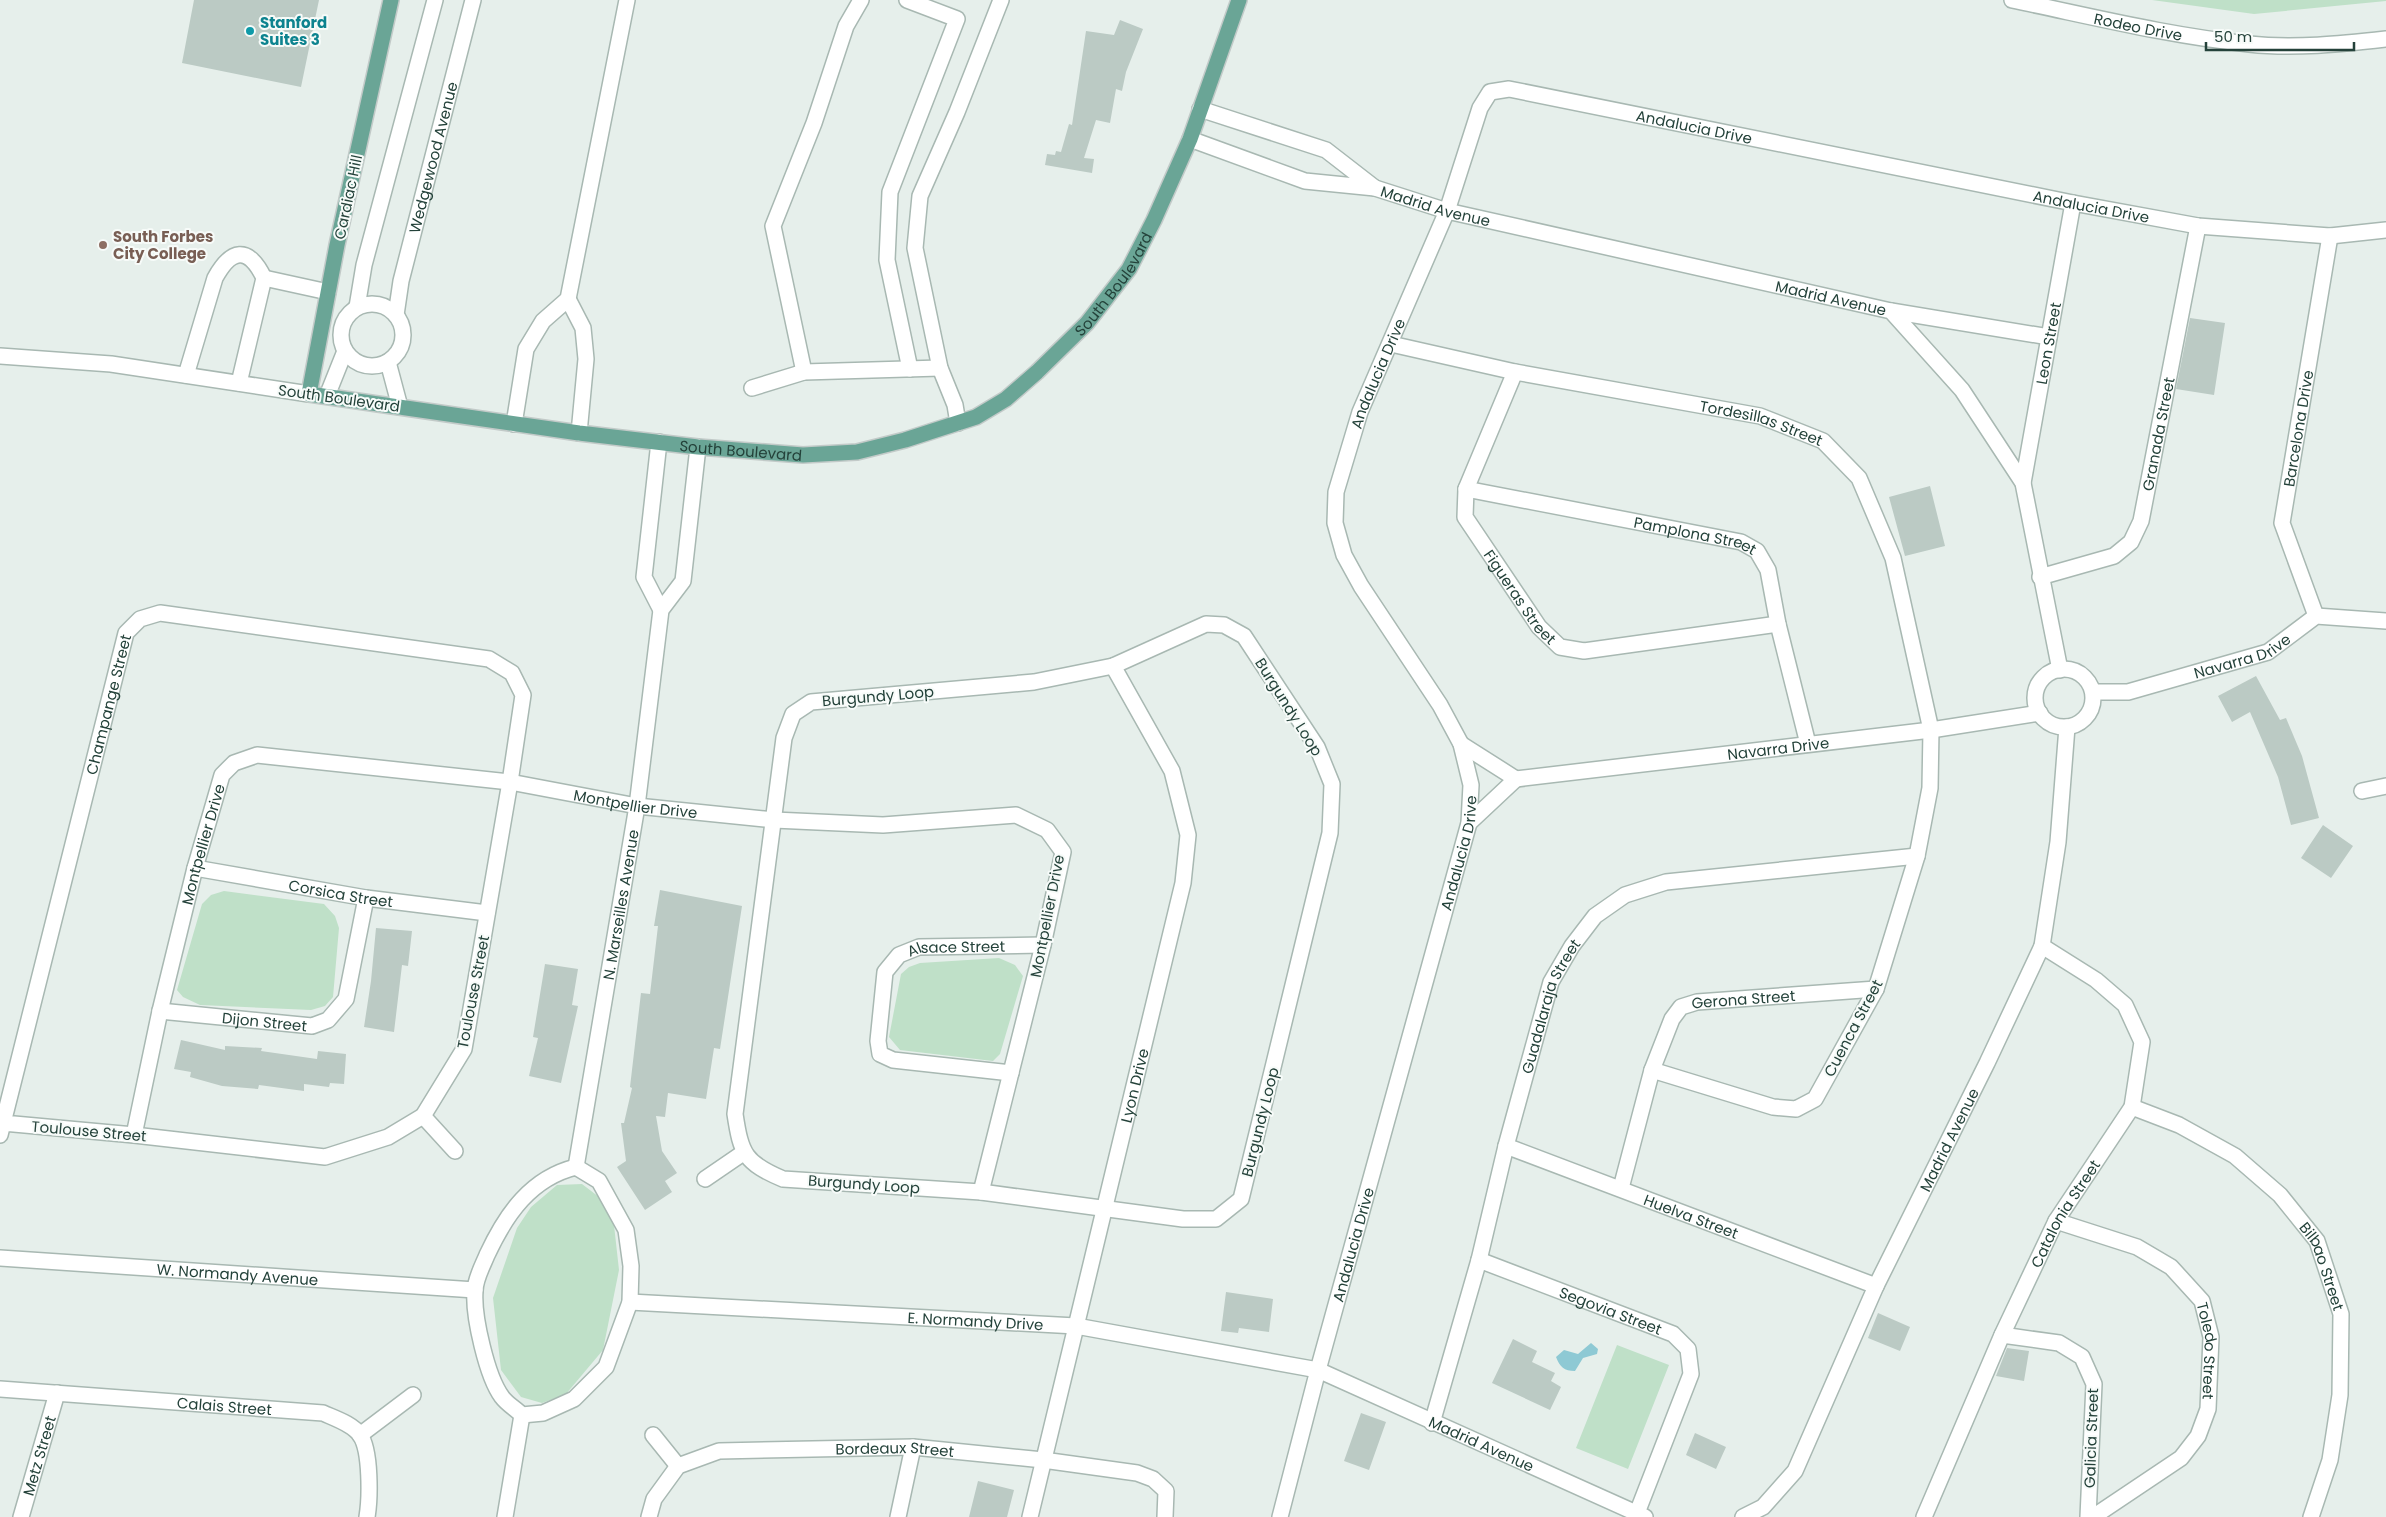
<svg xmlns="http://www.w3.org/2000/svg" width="2386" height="1517" font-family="Poppins,sans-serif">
  <rect width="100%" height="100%" fill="#e6efeb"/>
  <path fill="#bfe0c8" d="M2152 0H2386V1L2254 14Z
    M224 891 324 904 335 916 339 928 333 997 325 1006 311 1010 200 1005 183 997 177 990 202 904 211 895Z
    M999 958 1015 965 1023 976 1000 1054 993 1061 900 1050 889 1037 901 974 909 967 920 963Z
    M582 1184 599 1197 614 1225 619 1270 603 1350 566 1394 542 1403 521 1397 501 1370 493 1298 517 1228 531 1207 557 1185Z
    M1617 1345 1669 1365 1628 1469 1576 1448Z"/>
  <path fill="#8ec9d4" d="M1591 1343 1598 1349 1597 1354 1583 1358 1575 1371C1564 1371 1560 1367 1556 1357L1564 1350 1578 1354Z"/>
  <path fill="#bbcac4" d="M194 0H319L301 87 182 63Z
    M1120 20 1143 29 1126 72 1122 91 1116 89 1110 123 1096 120 1084 158 1094 159 1092 173 1045 165 1047 154 1055 155 1056 151 1061 152 1069 124 1072 125 1086 31 1114 35Z
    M2190 318 2225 323 2214 395 2176 389Z
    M1930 486 1945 546 1905 556 1889 497Z
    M2256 676 2280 720 2286 718 2302 756 2319 818 2291 825 2278 777 2250 712 2232 722 2218 696Z
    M2323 825 2353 846 2331 878 2301 858Z
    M660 890 742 906 720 1049 714 1048 706 1099 668 1093 665 1117 656 1116 662 1151 677 1173 665 1181 672 1192 645 1210 617 1167 626 1161 621 1123H624L632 1088 630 1087 641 993 650 994 658 926H654Z
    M376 928 412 931 408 966 402 965 394 1032 364 1027 371 981Z
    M545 964 578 969 572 1005 578 1006 561 1083 529 1076 538 1038 533 1037Z
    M181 1040 225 1050V1046L262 1048 261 1051 317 1059 318 1051 346 1054 344 1084 330 1083 329 1087 304 1084V1091L259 1085 258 1089 222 1086 190 1077 191 1072 174 1069Z
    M1226 1292 1273 1299 1269 1332 1239 1328 1238 1333 1221 1331Z
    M1878 1313 1910 1327 1900 1351 1868 1338Z
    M1513 1339 1537 1351 1532 1362 1555 1373 1551 1381 1561 1387 1550 1410 1492 1383Z
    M2007 1348 2029 1351 2024 1381 1996 1376Z
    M1361 1413 1386 1422 1369 1470 1344 1461Z
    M1695 1433 1726 1447 1716 1469 1686 1455Z
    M978 1481 1014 1490 1007 1517H969Z"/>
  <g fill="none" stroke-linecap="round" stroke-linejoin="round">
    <g stroke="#a8b8b2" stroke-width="18">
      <g id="minor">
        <path d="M907 0 957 19 890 192 887 260 910 369"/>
        <path id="s1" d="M2012 0C2090 16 2169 36 2249 44 2294 49 2341 44 2386 39"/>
        <path d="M1200 109 1326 150 1375 188"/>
        <path id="s2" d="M1190 139 1305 181 1375 188 1447 211 1891 311 1962 390 2023 483 2060 670"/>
        <path d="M264 278 328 292"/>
        <path d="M568 299 583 328 586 359 579 433"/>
        <circle cx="372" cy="335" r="31"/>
        <path d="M357 307 364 265 435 0"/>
        <path d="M1891 311 2049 337"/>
        <path id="s3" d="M396 315 401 281 473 0"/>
        <path id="s4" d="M1391 344 1515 372 1760 416 1823 441 1859 478 1893 558 1931 730 1930 788 1917 856 1876 989 1815 1099 1796 1109 1773 1107 1652 1070"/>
        <path d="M0 356 111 364 309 394"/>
        <path d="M388 362 400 407"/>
        <path d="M804 372 773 226 814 123 846 26 861 0"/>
        <path id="s5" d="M1515 372 1466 489 1465 517 1539 627 1560 647 1584 651 1778 624"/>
        <path d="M186 375 215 278C231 249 248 245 264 278L239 383"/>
        <path d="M752 388 804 372 940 368"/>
        <path d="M327 396 345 351"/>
        <path d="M958 423 955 405 940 368 915 248 920 196 957 112 1001 0"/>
        <path d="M514 424 526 349 543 321 568 299 627 0"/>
        <path d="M659 442 644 577 661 610"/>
        <path id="s6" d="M2023 483 2073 203"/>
        <path id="s7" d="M1466 489 1741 542 1757 551 1768 570 1778 624 1808 744"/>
        <path id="s8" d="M2040 577 2114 556 2131 542 2141 521 2198 226"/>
        <path id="s9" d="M2316 616 2282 523 2330 236"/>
        <path d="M1206 624 1224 625 1244 636 1317 747 1332 784 1330 833 1241 1199 1216 1219H1183L981 1192 783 1179C745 1163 741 1154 735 1114L784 738 793 714 811 702 1034 682 1113 666Z"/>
        <circle cx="2064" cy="698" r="29"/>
        <path id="s10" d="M2093 692H2128L2268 652 2316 616 2386 621"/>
        <path d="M1461 744 1516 779"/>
        <path id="s11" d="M1516 779 1931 730 2040 713"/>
        <path d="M2362 791 2386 786"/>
        <path d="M1469 823 1516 779"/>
        <path id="s12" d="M195 868 366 898 487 913"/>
        <path id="s13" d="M160 1011 312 1026 328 1020 346 999 366 898"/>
        <path id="s14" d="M1011 1073 893 1060 880 1054 878 1041 885 972 899 955 919 947 1043 945"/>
        <path id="s15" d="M2132 1107 2179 1125 2235 1156 2280 1195 2317 1241 2341 1314 2340 1395 2330 1460 2311 1517"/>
        <path d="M423 1116 455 1151"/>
        <path id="s16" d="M0 1135 126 633 140 619 160 613 489 659 512 673 523 695 510 782 464 1049 423 1116 388 1137 325 1157 134 1135 3 1123"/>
        <path id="s17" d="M134 1135 160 1011 195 868 222 775 234 763 257 755 510 782 637 806 774 820 883 825 1016 815 1047 830 1063 852 1043 945 981 1192"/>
        <path id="s18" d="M1506 1146 1876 1286"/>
        <path id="s19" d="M576 1167 637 806 661 610 683 581 698 447"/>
        <path d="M576 1167 599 1181 626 1230 631 1266 630 1302 606 1367 574 1399 543 1413 522 1415C516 1409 507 1404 502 1397 487 1377 473 1316 475 1291 475 1279 483 1265 487 1255 506 1214 531 1178 576 1167Z"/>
        <path d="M705 1179 743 1153"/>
        <path id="s20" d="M1621 1188 1652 1070 1672 1019 1681 1007 1697 1002 1876 989"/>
        <path id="s21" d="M2056 1221 2137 1247 2171 1267 2202 1301 2211 1337 2208 1409 2198 1436 2181 1458 2093 1517"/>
        <path id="s22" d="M0 1258 475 1290"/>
        <path id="s23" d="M1479 1260 1673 1334 1688 1349 1691 1374 1637 1513"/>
        <path id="s24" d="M630 1302 1076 1326 1318 1370 1645 1517"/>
        <path d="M2002 1335 2059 1343 2082 1357 2094 1384 2088 1517"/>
        <path id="s25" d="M0 1389 323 1413C334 1418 353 1424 360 1435 371 1450 370 1499 367 1517"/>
        <path id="s26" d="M1432 1423 1479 1260 1506 1146 1551 982 1572 946 1595 916 1625 895 1666 882 1917 856"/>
        <path d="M360 1435 413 1395"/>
        <path d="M653 1435 678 1466"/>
        <path id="s27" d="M21 1517 57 1393"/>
        <path d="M505 1517 522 1415"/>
        <path id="s28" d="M649 1517 654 1499 678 1466 719 1451 913 1447 1043 1460 1137 1473 1153 1479 1166 1491 1165 1517"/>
        <path d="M898 1517 913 1447"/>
        <path id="s29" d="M1030 1517 1183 883 1188 835 1172 771 1113 666"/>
        <path id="s30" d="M1280 1517 1318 1370 1469 823 1471 785 1461 744 1440 705 1361 586 1344 555 1335 523 1336 492 1360 412 1447 211 1480 108 1490 92 1509 89 2073 203 2198 226 2330 236 2386 230"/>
        <path id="s31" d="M1743 1517 1763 1507 1795 1471 1876 1286 1987 1063 2042 946 2058 842 2067 727"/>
        <path id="s32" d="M1924 1517 2002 1335 2056 1221 2132 1107 2142 1042 2125 1005 2096 980 2042 946"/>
      </g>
    </g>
    <g stroke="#c2cac8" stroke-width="18">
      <g id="major">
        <path id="s33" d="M391 0 337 245 309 394 579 433 698 447 803 455 857 452 905 440 976 417 1006 399 1037 372 1087 323 1129 269 1154 220 1190 139 1239 0"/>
      </g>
    </g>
    <use href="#minor" stroke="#fff" stroke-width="15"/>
    <use href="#major" stroke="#6aa596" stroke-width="15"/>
  </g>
  <circle fill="#0f9aa8" stroke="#f7fbf9" stroke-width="2" cx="250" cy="31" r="5"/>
  <circle fill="#8d6e63" stroke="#f7fbf9" stroke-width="2" cx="103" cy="245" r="5"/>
  <g text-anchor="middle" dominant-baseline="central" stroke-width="4" stroke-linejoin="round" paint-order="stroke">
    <g font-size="15" font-weight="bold" fill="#0d838f" stroke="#f7fbf9" text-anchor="start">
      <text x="260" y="22">Stanford<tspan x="260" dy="17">Suites 3</tspan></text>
    </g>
    <g font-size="15" fill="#24423a" stroke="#f7fbf9">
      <text stroke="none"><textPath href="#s1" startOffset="129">Rodeo Drive</textPath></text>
      <text stroke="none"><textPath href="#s30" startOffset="1724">Andalucia Drive</textPath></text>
      <text stroke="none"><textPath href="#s3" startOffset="162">Wedgewood Avenue</textPath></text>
      <text transform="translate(348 197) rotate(-78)">Cardiac Hill</text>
      <text stroke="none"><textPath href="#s2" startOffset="256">Madrid Avenue</textPath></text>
      <text stroke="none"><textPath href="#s30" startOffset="2129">Andalucia Drive</textPath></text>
      <text stroke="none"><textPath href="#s33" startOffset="1272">South Boulevard</textPath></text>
      <text stroke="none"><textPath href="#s2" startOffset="662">Madrid Avenue</textPath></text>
      <text stroke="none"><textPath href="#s6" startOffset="142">Leon Street</textPath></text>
      <text stroke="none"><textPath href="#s30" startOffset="1212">Andalucia Drive</textPath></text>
      <text transform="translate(339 398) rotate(8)">South Boulevard</text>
      <text stroke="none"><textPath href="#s4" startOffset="379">Tordesillas Street</textPath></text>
      <text stroke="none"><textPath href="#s9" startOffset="195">Barcelona Drive</textPath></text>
      <text stroke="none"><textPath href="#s8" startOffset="211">Granada Street</textPath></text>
      <text stroke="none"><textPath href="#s33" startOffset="838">South Boulevard</textPath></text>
      <text stroke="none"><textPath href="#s7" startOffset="234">Pamplona Street</textPath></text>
      <text stroke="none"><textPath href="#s5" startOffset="252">Figueras Street</textPath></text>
      <text stroke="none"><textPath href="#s10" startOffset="155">Navarra Drive</textPath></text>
      <text transform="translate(878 696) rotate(-5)">Burgundy Loop</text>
      <text stroke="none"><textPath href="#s16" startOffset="444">Champange Street</textPath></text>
      <text transform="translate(1289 707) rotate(58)">Burgundy Loop</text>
      <text stroke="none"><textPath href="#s11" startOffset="264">Navarra Drive</textPath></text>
      <text stroke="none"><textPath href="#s17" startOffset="794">Montpellier Drive</textPath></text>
      <text stroke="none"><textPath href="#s17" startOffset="299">Montpellier Drive</textPath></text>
      <text stroke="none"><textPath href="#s30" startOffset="688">Andalucia Drive</textPath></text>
      <text stroke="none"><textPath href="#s12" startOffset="148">Corsica Street</textPath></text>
      <text stroke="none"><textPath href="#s19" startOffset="266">N. Marseilles Avenue</textPath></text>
      <text transform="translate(1047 916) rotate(-79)">Montpellier Drive</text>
      <text stroke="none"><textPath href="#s14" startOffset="296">Alsace Street</textPath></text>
      <text transform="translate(473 992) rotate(-79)">Toulouse Street</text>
      <text stroke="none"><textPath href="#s20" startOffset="255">Gerona Street</textPath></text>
      <text stroke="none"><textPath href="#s26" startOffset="434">Guadalaraja Street</textPath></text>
      <text stroke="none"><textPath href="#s13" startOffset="105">Dijon Street</textPath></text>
      <text transform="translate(1853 1028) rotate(-62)">Cuenca Street</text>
      <text stroke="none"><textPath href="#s29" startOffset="444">Lyon Drive</textPath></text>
      <text transform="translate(1260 1122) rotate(-76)">Burgundy Loop</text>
      <text transform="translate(89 1131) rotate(5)">Toulouse Street</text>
      <text stroke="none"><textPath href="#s31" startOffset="436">Madrid Avenue</textPath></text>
      <text transform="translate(864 1184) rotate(4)">Burgundy Loop</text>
      <text stroke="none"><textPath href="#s32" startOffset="335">Catalonia Street</textPath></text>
      <text stroke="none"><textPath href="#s18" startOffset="198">Huelva Street</textPath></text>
      <text stroke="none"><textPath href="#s30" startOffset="282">Andalucia Drive</textPath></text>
      <text stroke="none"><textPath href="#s15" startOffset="258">Bilbao Street</textPath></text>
      <text stroke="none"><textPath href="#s22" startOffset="238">W. Normandy Avenue</textPath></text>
      <text stroke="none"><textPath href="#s23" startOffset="141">Segovia Street</textPath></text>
      <text stroke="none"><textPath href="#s24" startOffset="346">E. Normandy Drive</textPath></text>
      <text stroke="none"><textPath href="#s21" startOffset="221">Toledo Street</textPath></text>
      <text stroke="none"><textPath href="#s25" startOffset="225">Calais Street</textPath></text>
      <text transform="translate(2091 1438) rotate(-88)">Galicia Street</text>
      <text stroke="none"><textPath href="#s24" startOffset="872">Madrid Avenue</textPath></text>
      <text stroke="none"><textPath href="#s28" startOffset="279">Bordeaux Street</textPath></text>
      <text stroke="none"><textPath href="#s27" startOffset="64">Metz Street</textPath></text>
    </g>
    <g font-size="15" font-weight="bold" fill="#785e54" stroke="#f7fbf9" text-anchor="start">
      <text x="113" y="236">South Forbes<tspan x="113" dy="17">City College</tspan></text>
    </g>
  </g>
  <path d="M2206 42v8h148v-8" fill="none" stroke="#24423a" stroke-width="2.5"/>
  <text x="2214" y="42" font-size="15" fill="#24423a" stroke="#f7fbf9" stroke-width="4" paint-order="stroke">50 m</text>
</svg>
